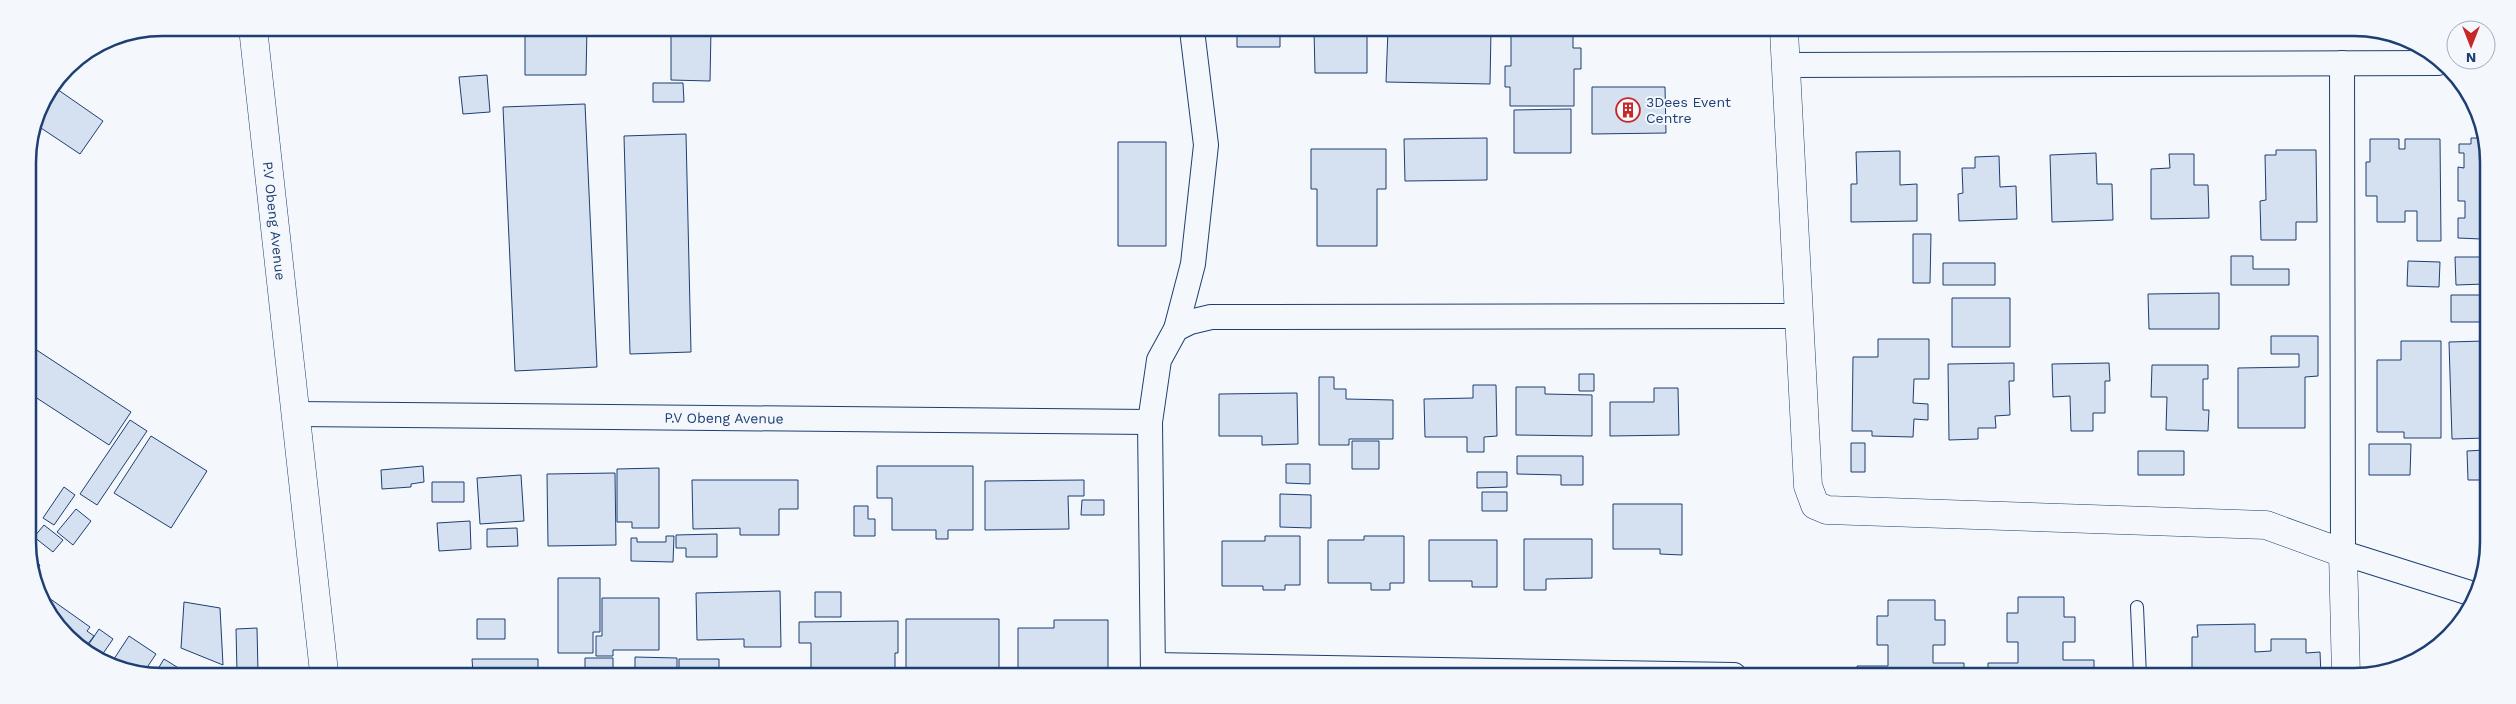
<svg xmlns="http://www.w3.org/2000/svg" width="2516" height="704" font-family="'Work Sans',sans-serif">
  <rect width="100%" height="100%" fill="#f4f7fb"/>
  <path fill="#d5e0f0" stroke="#1d3f73" d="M525 28H587L586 75H525Z
    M671 29H711L710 81 671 80Z
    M1237 30H1280V47H1237Z
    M1314 30H1367V73H1315Z
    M1388 30H1491L1490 84 1386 82Z
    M1511 30H1573V48H1581V69H1574V106H1510V87H1505V66H1511Z
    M487 75 490 112 463 114 459 77Z
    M653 83H683L684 102H653Z
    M54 87 103 121 80 154 35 124 38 111Z
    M1592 87H1665L1666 133 1592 134Z
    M585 104 597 367 515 371 503 107Z
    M1571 109V153H1514V110Z
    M686 134 691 352 630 354 624 136Z
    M2483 134 2486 136V212H2481V239L2458 238V218H2465V201H2458V167L2464 168V153H2459V144H2471V138H2483Z
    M1487 138V180L1405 181 1404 139Z
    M2370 139H2399V149H2405V139H2440L2441 241H2417V211H2405V222H2377V196H2366V162H2370Z
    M1118 142H1166V246H1118Z
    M1311 149H1386V189H1377V246H1317V189H1311Z
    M2276 150H2316L2317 222H2296V240H2261L2260 201 2266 200 2265 155H2276Z
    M1900 151V185L1917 184V221L1851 222V184H1857L1856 152Z
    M2096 153 2097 184H2112L2113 220 2052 222 2050 155Z
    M2169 154H2194V185H2208L2209 218 2151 219V169L2170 168Z
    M1999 156 2000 187 2016 186 2017 219 1959 221 1958 194 1963 193 1962 168H1975V157Z
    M1913 234H1931L1930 283H1913Z
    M2231 256H2253V269H2289V285H2231Z
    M2455 257H2485V284L2456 285Z
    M2408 261 2440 262 2439 287 2407 286Z
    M1943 263H1995V285H1943Z
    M2219 293V329H2149L2148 294Z
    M2451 295H2485V322H2451Z
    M1952 298H2010V347H1952Z
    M2271 336H2318V376L2305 377V428H2238V368L2299 367V354H2271Z
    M1878 339H1929V379H1914L1913 403 1928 404V420L1914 419 1913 437 1872 436V431H1852L1853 357H1878Z
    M2401 341H2441V438H2404V432H2377V360H2401Z
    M2485 341V438L2452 439 2449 342Z
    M29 345 131 412 109 445 29 393Z
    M2014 363V381H2009L2010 415 1995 416 1996 428H1978V439L1949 440 1948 364Z
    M2109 363 2110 381H2105V413H2093V431H2071L2070 396 2053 397 2052 364Z
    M2152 365H2208V379H2203V410H2209L2208 431 2166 430 2167 397H2151Z
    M1579 374H1594V391H1579Z
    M1319 377H1334V389H1346V399L1393 400V439H1349V445H1319Z
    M1473 385H1496L1497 436 1484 437V452H1467V437H1425L1424 399 1473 398Z
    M1516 387H1545V394L1592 395V436L1516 435Z
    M1654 388H1678L1679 435 1610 436V402H1654Z
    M1297 393 1298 444 1262 445V436H1219V394Z
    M130 420 147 431 97 505 80 494Z
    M151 436 207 471 171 528 114 493Z
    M1352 441H1379V469H1352Z
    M1851 443H1865V472H1851Z
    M2369 444H2411L2410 475H2369Z
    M2485 450 2484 480H2468L2467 451Z
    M2138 451H2184V475H2138Z
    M1517 456H1583V485H1561V475L1517 474Z
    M1286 464H1310V484L1286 483Z
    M423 466 424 482 411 484V487L382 489 381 470Z
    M877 466H973V530H948V539H936V530H892V498H877Z
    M659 468V528H632V522H617V469Z
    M1477 472H1507V487L1477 488Z
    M615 473 616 545 548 546 547 474Z
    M521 475 524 521 480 524 477 478Z
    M692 480H798V509H779V535H740V528L693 529Z
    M1084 480V496H1068L1069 529 985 530V481Z
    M432 482H464V502H432Z
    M64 487 75 495 54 525 43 518Z
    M1482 492H1507V511H1482Z
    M1280 494 1311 495V528L1280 527Z
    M1082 500H1104V515H1081Z
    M1613 504H1682V555L1660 554V549H1613Z
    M854 506H868V519H875V536H854Z
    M76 509 91 521 73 545 57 532Z
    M470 521 471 549 439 551 437 523Z
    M44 525 63 540 53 552 34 537Z
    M517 528 518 546 487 547V529Z
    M717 534V557H686V548H676V535Z
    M666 536H674L673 562 631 561V538H637V542H666Z
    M1265 536H1300V585H1285V590H1263V586H1222V541H1265Z
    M1364 536H1404V583H1390V590H1371V583H1328V540H1364Z
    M1524 539H1592V578L1546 579V590H1524Z
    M1429 540H1497V587H1472V581H1429Z
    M30 559 40 565 34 575 30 568Z
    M558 578H600V632H593V653H558Z
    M780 591 781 647H744V639L697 640 696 593Z
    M815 592H841V617H815Z
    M42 593 90 627 87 631 94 636 86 646 61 631Z
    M2018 597H2064V617H2075V642H2063V660H2094V676H1988V663H2018V642H2007V613H2018Z
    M602 598H659V650H613V656H596V636H602Z
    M1888 600H1935V620H1945V645H1933V663H1964V675H1858L1857 666H1888V645H1877V616H1888Z
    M184 602 220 608 223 665 181 648Z
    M477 619H505V639H477Z
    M906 619H999V674L918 673V669H906Z
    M1054 620H1108V674H1018V628H1054Z
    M898 621V653H895V673H811V643H799V622Z
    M2255 624V652L2271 651V639H2306V653L2320 652 2321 676H2192V637H2198L2197 625Z
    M257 628 258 672H237L236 629Z
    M99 629 113 639 102 655 111 662 87 647Z
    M129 636 156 654 144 672H128L112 662Z
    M635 657 677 658V673H635Z
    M585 658H613V673H585Z
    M164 659 185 672H156Z
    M472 659H538V673H473Z
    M679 659H719V673H679Z"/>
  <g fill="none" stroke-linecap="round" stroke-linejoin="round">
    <g stroke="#1d3f73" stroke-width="14">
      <path id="lane" d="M2137 607 2140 676"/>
    </g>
    <g stroke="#1d3f73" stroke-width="26">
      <g id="street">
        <path d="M2342 63 2343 553 2473 594"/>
        <path d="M1786 65 2438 63"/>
        <path d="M1176 329 1193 264 1206 145 1192 30"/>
        <path id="s1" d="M296 414 1150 422"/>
        <path d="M1153 665 1734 675"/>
        <path d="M1153 674 1150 422 1159 360 1176 329 1190 322 1211 317 1800 316"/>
      </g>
    </g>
    <g stroke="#1d3f73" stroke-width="29">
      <g id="secondary">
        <path id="s2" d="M253 28 324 672"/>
        <path d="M1784 31 1808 486 1815 505 1827 510 2266 525 2343 553 2346 676"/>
      </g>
    </g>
    <use href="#lane" stroke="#f4f7fb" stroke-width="12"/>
    <use href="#street" stroke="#f4f7fb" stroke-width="24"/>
    <use href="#secondary" stroke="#f4f7fb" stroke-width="28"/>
  </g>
  <defs>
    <g id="building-ring" transform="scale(1.25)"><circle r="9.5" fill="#f4f7fb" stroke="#c62828" stroke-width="1.5"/><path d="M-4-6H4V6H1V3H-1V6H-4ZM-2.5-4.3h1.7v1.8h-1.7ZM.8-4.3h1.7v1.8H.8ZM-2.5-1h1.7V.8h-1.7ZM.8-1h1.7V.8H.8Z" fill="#c62828"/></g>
  </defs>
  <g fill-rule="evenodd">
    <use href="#building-ring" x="1628" y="110"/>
  </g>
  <g text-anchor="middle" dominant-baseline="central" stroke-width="4" stroke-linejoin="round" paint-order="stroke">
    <g font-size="14" fill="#1d3f73" stroke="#f4f7fb" text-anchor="start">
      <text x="1646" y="102">3Dees Event<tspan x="1646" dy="16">Centre</tspan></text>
    </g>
    <g font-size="14" fill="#1d3f73" stroke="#f4f7fb">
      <text stroke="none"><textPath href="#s2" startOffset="194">P.V Obeng Avenue</textPath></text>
      <text stroke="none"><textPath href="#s1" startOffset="428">P.V Obeng Avenue</textPath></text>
    </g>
  </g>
  <path d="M0 0H2516V704H0ZM162 36H2354A126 126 0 0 1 2480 162V542A126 126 0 0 1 2354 668H162A126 126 0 0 1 36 542V162A126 126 0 0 1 162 36Z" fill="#f4f7fb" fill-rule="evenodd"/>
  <path fill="none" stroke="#1d3f73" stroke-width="2.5" d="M162 36H2354A126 126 0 0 1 2480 162V542A126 126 0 0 1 2354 668H162A126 126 0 0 1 36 542V162A126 126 0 0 1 162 36Z"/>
  <g transform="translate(2471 45) rotate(180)"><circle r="24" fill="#f4f7fb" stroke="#9eadc5"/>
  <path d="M0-4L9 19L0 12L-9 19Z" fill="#c62828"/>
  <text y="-8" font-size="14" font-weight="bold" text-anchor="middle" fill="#1d3f73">N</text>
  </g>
</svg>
